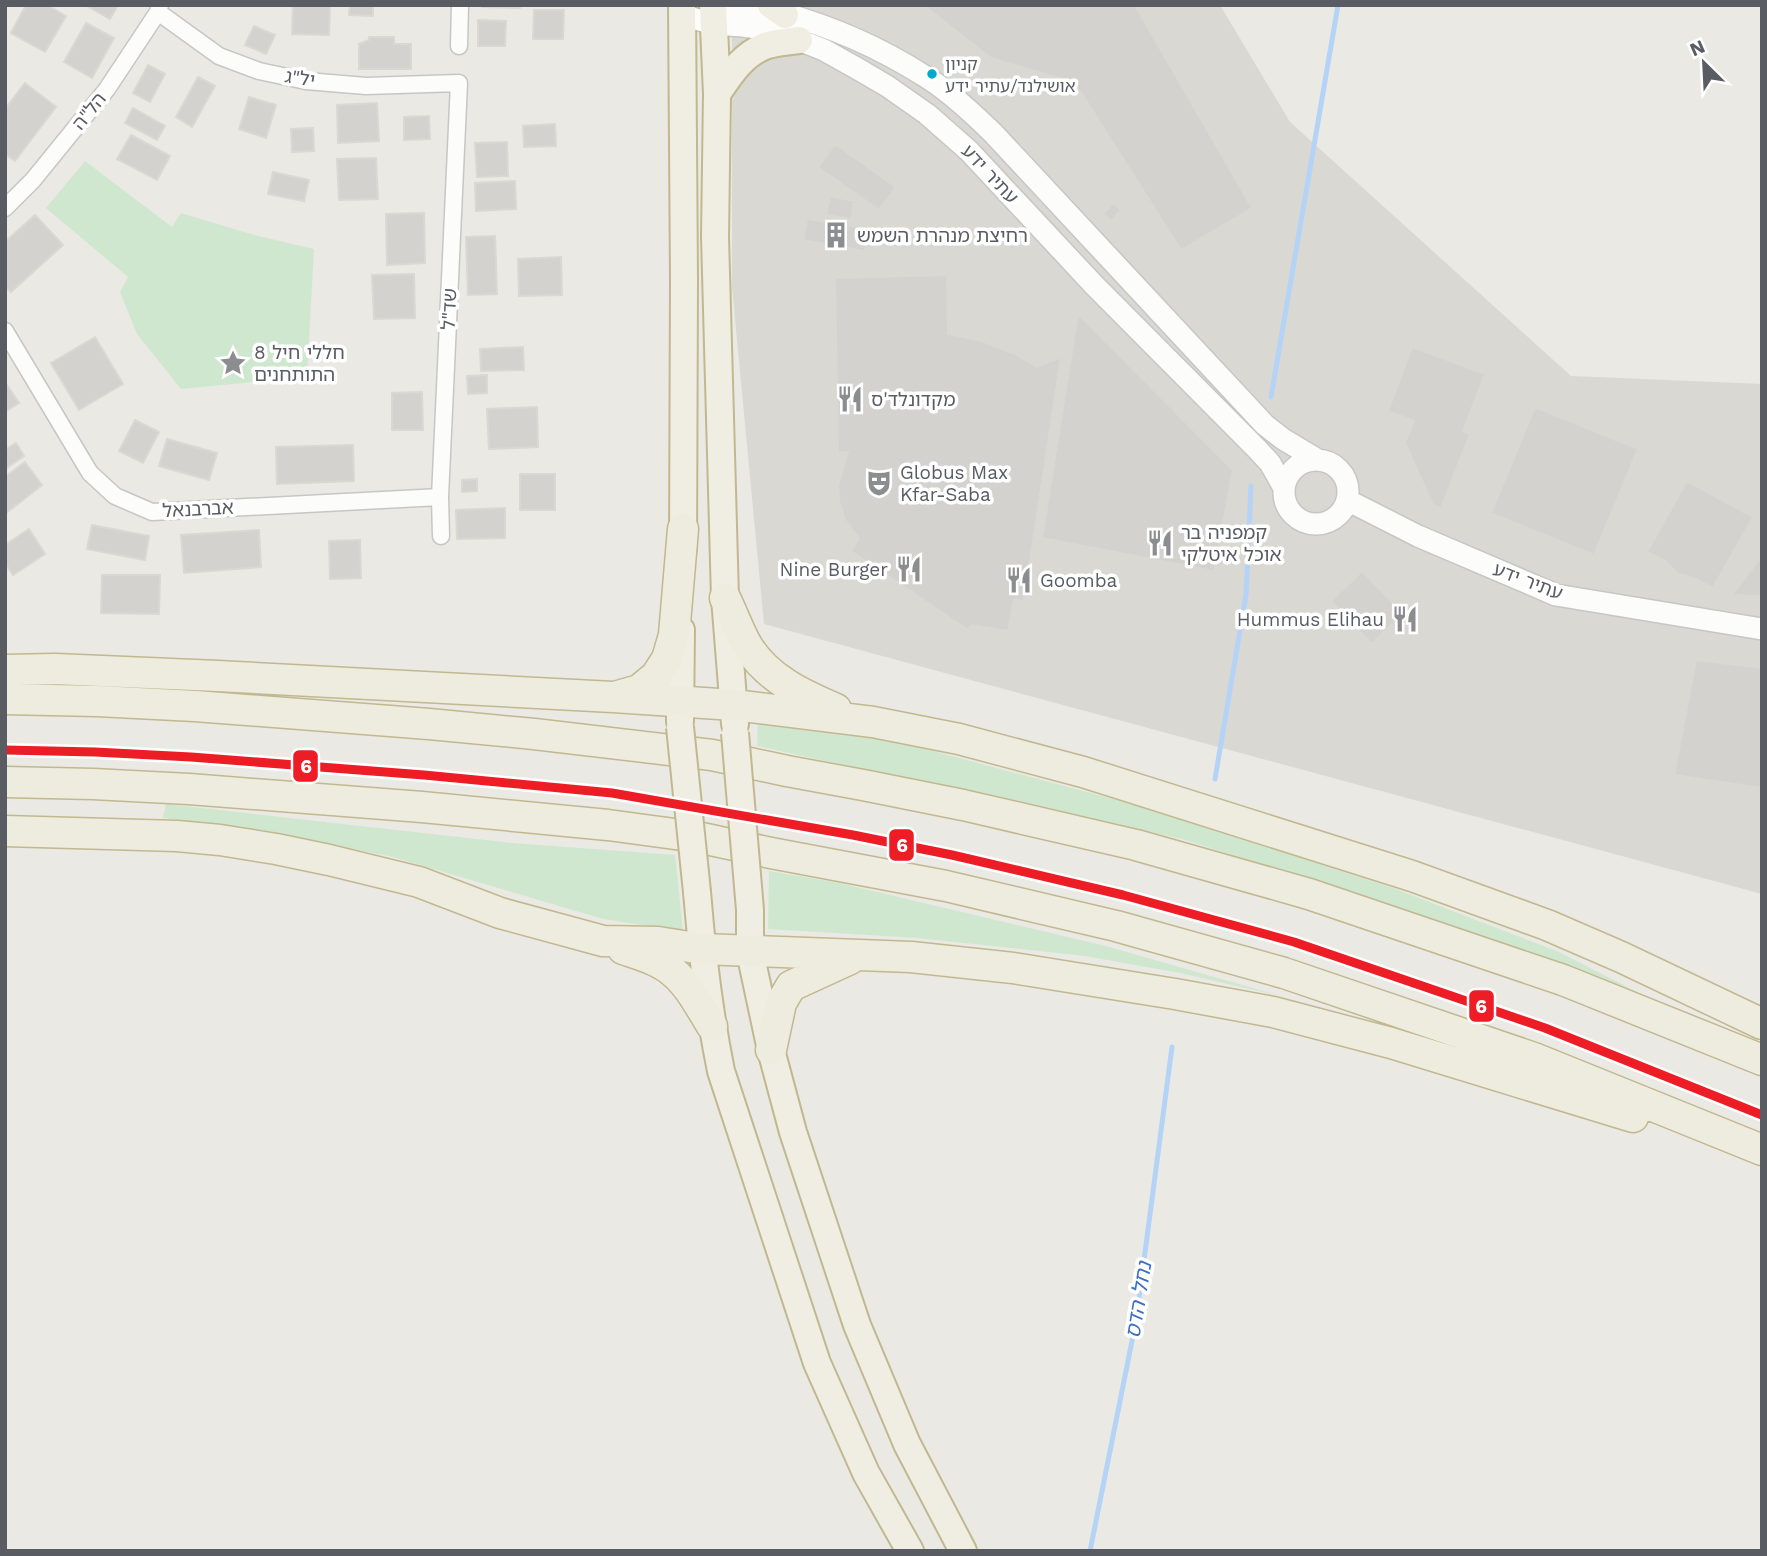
<svg xmlns="http://www.w3.org/2000/svg" width="1767" height="1556" font-family="'Work Sans','Noto Sans Hebrew',sans-serif">
  <rect width="100%" height="100%" fill="#eae9e3"/>
  <path fill="#d9d8d3" d="M732 5H1220L1290 122 1571 376 1762 384V894L764 624 732 287Z"/>
  <path fill="#d0e7cf" d="M85 161 172 227 181 213 254 235 314 249 307 377 181 389 137 334 120 292 128 277 46 208Z
    M758 719 888 739 1132 804 1393 888 1559 952 1674 1011 1581 971 1389 904 1182 839 757 746Z
    M166 804 513 843 675 855 683 931 603 919 393 857 247 828 163 818Z
    M769 871 839 883 1106 946 1281 996 1180 973 1085 956 918 938 768 929Z"/>
  <g fill="none" stroke-linecap="round" stroke-linejoin="round">
    <path stroke="#b5d3f7" stroke-width="5" d="M1271 397 1338 5
      M1215 779 1246 595 1251 486
      M1090 1551 1136 1321 1172 1047"/>
  </g>
  <path fill="#d3d2ce" stroke="#dad8d2" stroke-width="2" d="M26 5H47L66 16 45 52 11 33Z
    M85 5H118L110 19Z
    M293 5H330L329 35 292 34Z
    M350 5H373V16L349 15Z
    M482 5H521L520 8 482 7Z
    M923 5H1135L1252 208 1181 250 1075 83 991 58Z
    M534 10H564L563 39H533Z
    M478 20 506 21 505 46H478Z
    M86 23 114 38 92 78 64 62Z
    M254 26 275 35 266 54 245 45Z
    M369 37H394V44H411V69H359V44L369 40Z
    M148 65 165 74 150 102 133 93Z
    M198 77 215 86 192 127 176 117Z
    M25 83 56 107 15 161 5 154V109Z
    M249 97 276 105 266 138 239 129Z
    M377 103 379 141 338 143 337 105Z
    M133 108 165 126 157 140 125 123Z
    M429 116 430 139 404 140V117Z
    M555 124 556 146 524 147 523 126Z
    M313 128 314 151 292 152 291 129Z
    M131 135 170 156 157 180 117 159Z
    M507 142 508 176 477 177 475 143Z
    M835 144 896 187 879 210 818 167Z
    M376 158 378 199 339 200 337 159Z
    M273 172 309 180 304 201 268 194Z
    M515 181 516 209 476 211 475 183Z
    M830 196 854 201 851 219 826 215Z
    M1113 203 1121 210 1112 221 1103 214Z
    M424 213 425 263 387 265 386 214Z
    M35 215 63 245 11 292 5 286V242Z
    M807 219 869 229 865 251 803 240Z
    M495 236 497 294 468 295 466 237Z
    M561 257 562 295 519 296 518 259Z
    M414 274 415 318 374 319 372 275Z
    M947 275 948 334 982 341 1015 354 1037 367 1061 357 1024 601 1014 599 1008 631 971 625 968 630 851 551 859 538 845 520 839 501 838 486 848 452 838 453 835 278Z
    M1078 314 1233 470 1214 571 1042 538Z
    M95 337 123 384 79 410 51 363Z
    M523 347 524 370 481 371 480 349Z
    M1412 347 1485 374 1463 431 1470 434 1441 508 1433 505 1405 443 1414 421 1388 411Z
    M487 375V393L468 394 467 376Z
    M5 382 19 403 5 412Z
    M422 392 423 430H392V393Z
    M537 407 538 447 489 449 487 409Z
    M1535 407 1638 449 1594 555 1491 513Z
    M135 420 159 432 143 463 119 451Z
    M167 439 217 453 209 480 159 466Z
    M16 443 24 456 5 469V450Z
    M353 445 354 481 277 484 276 447Z
    M25 462 42 485 5 514V477Z
    M520 474H555V510H520Z
    M477 479V491L462 492V480Z
    M1687 481 1753 517 1713 588 1696 579 1678 574 1665 561 1647 552Z
    M505 508V538L457 539 456 510Z
    M92 525 149 536 145 560 87 549Z
    M29 529 45 554 13 575 5 563V545Z
    M259 530 261 567 184 573 181 535Z
    M360 540 361 578 330 579 329 541Z
    M1762 556V596L1732 595Z
    M1362 571 1403 613 1372 644 1331 601Z
    M102 575H160L159 614 101 613Z
    M1696 660 1762 668V788L1674 775Z"/>
  <g fill="none" stroke-linecap="round" stroke-linejoin="round">
    <g stroke="#c6c7c5" stroke-width="19">
      <path id="minor" d="M158 12 219 56 259 71 306 81 366 86 459 83 440 497 441 536
        M459 46 460 5
        M5 208 33 180 107 89 158 12 160 5
        M5 331 90 473 115 496 152 512 440 497"/>
    </g>
    <g stroke="#c6c7c5" stroke-width="24">
      <path id="tertiary" d="M715 5C736 7 758 7 779 12 830 26 881 48 926 77 950 92 972 113 992 132L1265 425 1283 439 1318 460
        M682 15 713 24 743 26 770 30 799 40 824 50 858 69 887 86 927 114 969 151 1094 285 1257 449 1270 463 1284 488
        M1284 492a32 32 0 1 1 64 0a32 32 0 1 1-64 0Z
        M1347 500 1418 536 1556 595 1762 629"/>
    </g>
    <g stroke="#c1b890" stroke-width="30">
      <path id="trunk" d="M682 5 684 280 683 549
        M713 5 717 94 715 237 725 598 735 724
        M771 5 785 15
        M717 94C730 75 742 55 765 46 775 42 788 42 799 40
        M680 721 681 630
        M697 892C702 953 709 1012 721 1071L817 1363 866 1473 910 1551
        M750 910V952L771 1050 793 1132 857 1325 907 1444 963 1551"/>
    </g>
    <g stroke="#c1b890" stroke-width="33">
      <path id="motorway" d="M725 598C733 614 739 632 748 647 768 679 803 695 836 709
        M5 670 55 669 218 676 613 697 734 705 873 722 959 739 1083 772 1412 876 1547 925 1621 957 1762 1024
        M618 696 639 690 656 676 667 659 674 635 683 529
        M5 699 97 701 195 706 429 724 534 734 712 755 787 771 863 785 963 805 1136 845 1309 894 1563 980 1762 1060
        M5 782 93 784 189 789 422 807 608 825 697 837 771 853 946 886 1116 926 1284 973 1534 1058 1762 1150
        M5 831 177 836 220 840 276 849 329 860 419 882 500 913 603 941 658 942 702 949 911 957 1013 968 1175 994 1273 1012 1391 1043 1633 1117
        M623 949C640 955 659 960 673 972 690 986 700 1007 712 1026
        M771 1050 781 1003 791 986 850 959"/>
    </g>
    <use href="#minor" stroke="#fcfcfb" stroke-width="16"/>
    <use href="#tertiary" stroke="#fcfcfb" stroke-width="21"/>
    <use href="#trunk" stroke="#f0eee2" stroke-width="26"/>
    <use href="#motorway" stroke="#eeecdf" stroke-width="30"/>
    <g stroke="#c1b890" stroke-width="30" stroke-linecap="butt">
      <path id="trunk-bridge" d="M680 727 697 892
        M735 733 750 910"/>
    </g>
    <use href="#trunk-bridge" stroke="#f0eee2" stroke-width="26"/>
    <g stroke="#fff" stroke-width="14">
      <path id="rail-1" d="M5 750 95 752 191 757 424 775 612 793 853 835 952 855 1123 895 1294 942 1545 1028 1762 1115"/>
    </g>
    <use href="#rail-1" stroke="#ed1d26" stroke-width="9"/>
  </g>
  <defs>
    <g id="building-bare" transform="scale(2.1)"><path d="M-4-6H4V6H1V3H-1V6H-4ZM-2.5-4.3h1.7v1.8h-1.7ZM.8-4.3h1.7v1.8H.8ZM-2.5-1h1.7V.8h-1.7ZM.8-1h1.7V.8H.8Z" fill="#8c8d8f" stroke="#fff" stroke-width="2.5" paint-order="stroke"/></g>
    <g id="sight-bare" transform="scale(2.1)"><path d="M0-6L1.8-2.2L6-1.7L2.9 1.2L3.7 5.4L0 3.3L-3.7 5.4L-2.9 1.2L-6-1.7L-1.8-2.2Z" fill="#8c8d8f" stroke="#fff" stroke-width="2.5" paint-order="stroke"/></g>
    <g id="restaurant-bare" transform="scale(2.1)"><path d="M-5-6h1v4h1v-4h1v4h1v-4h1v5L-1.5 .5V6h-2V.5L-5-1ZM5-6V6H3V1.5H1.5Q1.5-4 5-6Z" fill="#8c8d8f" stroke="#fff" stroke-width="2.5" paint-order="stroke"/></g>
    <g id="theatre-bare" transform="scale(2.1)"><path d="M-5-5.5Q0-4 5-5.5V0Q5 5 0 6Q-5 5-5 0ZM-3.3-2.5H-1v1.5H-3.3ZM1-2.5H3.3v1.5H1ZM-2.8 1Q0 5.5 2.8 1Z" fill="#8c8d8f" stroke="#fff" stroke-width="2.5" paint-order="stroke"/></g>
  </defs>
  <g fill-rule="evenodd">
    <use href="#building-bare" x="836" y="235"/>
    <use href="#sight-bare" x="233" y="363"/>
    <use href="#restaurant-bare" x="850" y="399"/>
    <use href="#theatre-bare" x="879" y="483"/>
    <use href="#restaurant-bare" x="1160" y="543"/>
    <use href="#restaurant-bare" x="909" y="569"/>
    <use href="#restaurant-bare" x="1019" y="580"/>
    <use href="#restaurant-bare" x="1405" y="619"/>
  </g>
  <circle fill="#00a9ce" stroke="#fff" stroke-width="2.5" cx="932" cy="74" r="6"/>
  <g text-anchor="middle" dominant-baseline="central" stroke-width="7" stroke-linejoin="round" paint-order="stroke">
    <g font-size="17" fill="#595c62" stroke="#fff" text-anchor="start">
      <text x="945" y="64">קניון<tspan x="945" dy="22">אושילנד/עתיר ידע</tspan></text>
    </g>
    <g font-size="19" fill="#595c62" stroke="#fff">
      <text transform="translate(300 78) rotate(9)">יל"ג</text>
      <text transform="translate(89 111) rotate(-51)">הל"ה</text>
      <text transform="translate(990 174) rotate(47)">עתיר ידע</text>
      <text transform="translate(449 309) rotate(-87)">שד"ל</text>
      <text transform="translate(198 509) rotate(-3)">אברבנאל</text>
      <text transform="translate(1528 581) rotate(21)">עתיר ידע</text>
    </g>
    <g font-size="19" fill="#595c62" stroke="#fff" text-anchor="start">
      <text x="857" y="235">רחיצת מנהרת השמש</text>
      <text x="254" y="352">8 חללי חיל<tspan x="254" dy="22">התותחנים</tspan></text>
      <text x="871" y="399">מקדונלד'ס</text>
      <text x="900" y="472">Globus Max<tspan x="900" dy="22">Kfar-Saba</tspan></text>
      <text x="1181" y="532">קמפניה בר<tspan x="1181" dy="22">אוכל איטלקי</tspan></text>
      <text x="888" y="569" text-anchor="end">Nine Burger</text>
      <text x="1040" y="580">Goomba</text>
      <text x="1384" y="619" text-anchor="end">Hummus Elihau</text>
    </g>
    <g font-size="21" font-style="italic" fill="#3b70c8" stroke="#fff">
      <text transform="translate(1138 1300) rotate(-81)">נחל הדס</text>
    </g>
  </g>
  <g stroke="#fff" stroke-width="2.5">
    <rect x="292" y="749" width="27" height="34" rx="7" fill="#ed1d26"/>
    <rect x="888" y="828" width="27" height="34" rx="7" fill="#ed1d26"/>
    <rect x="1468" y="989" width="27" height="34" rx="7" fill="#ed1d26"/>
  </g>
  <g font-size="19" text-anchor="middle" font-weight="bold" fill="#fff">
    <text x="306" y="773">6</text>
    <text x="902" y="852">6</text>
    <text x="1481" y="1013">6</text>
  </g>
  <rect width="1767" height="1556" fill="none" stroke="#595c62" stroke-width="14"/>
  <g transform="translate(1704 63) rotate(336)" stroke="#ffffff" stroke-width="5" paint-order="stroke">
  <path d="M0-5L12 26L0 18L-12 26Z" fill="#595c62"/>
  <text y="-10" font-size="19" font-weight="bold" text-anchor="middle" fill="#595c62">N</text>
  </g>
</svg>
